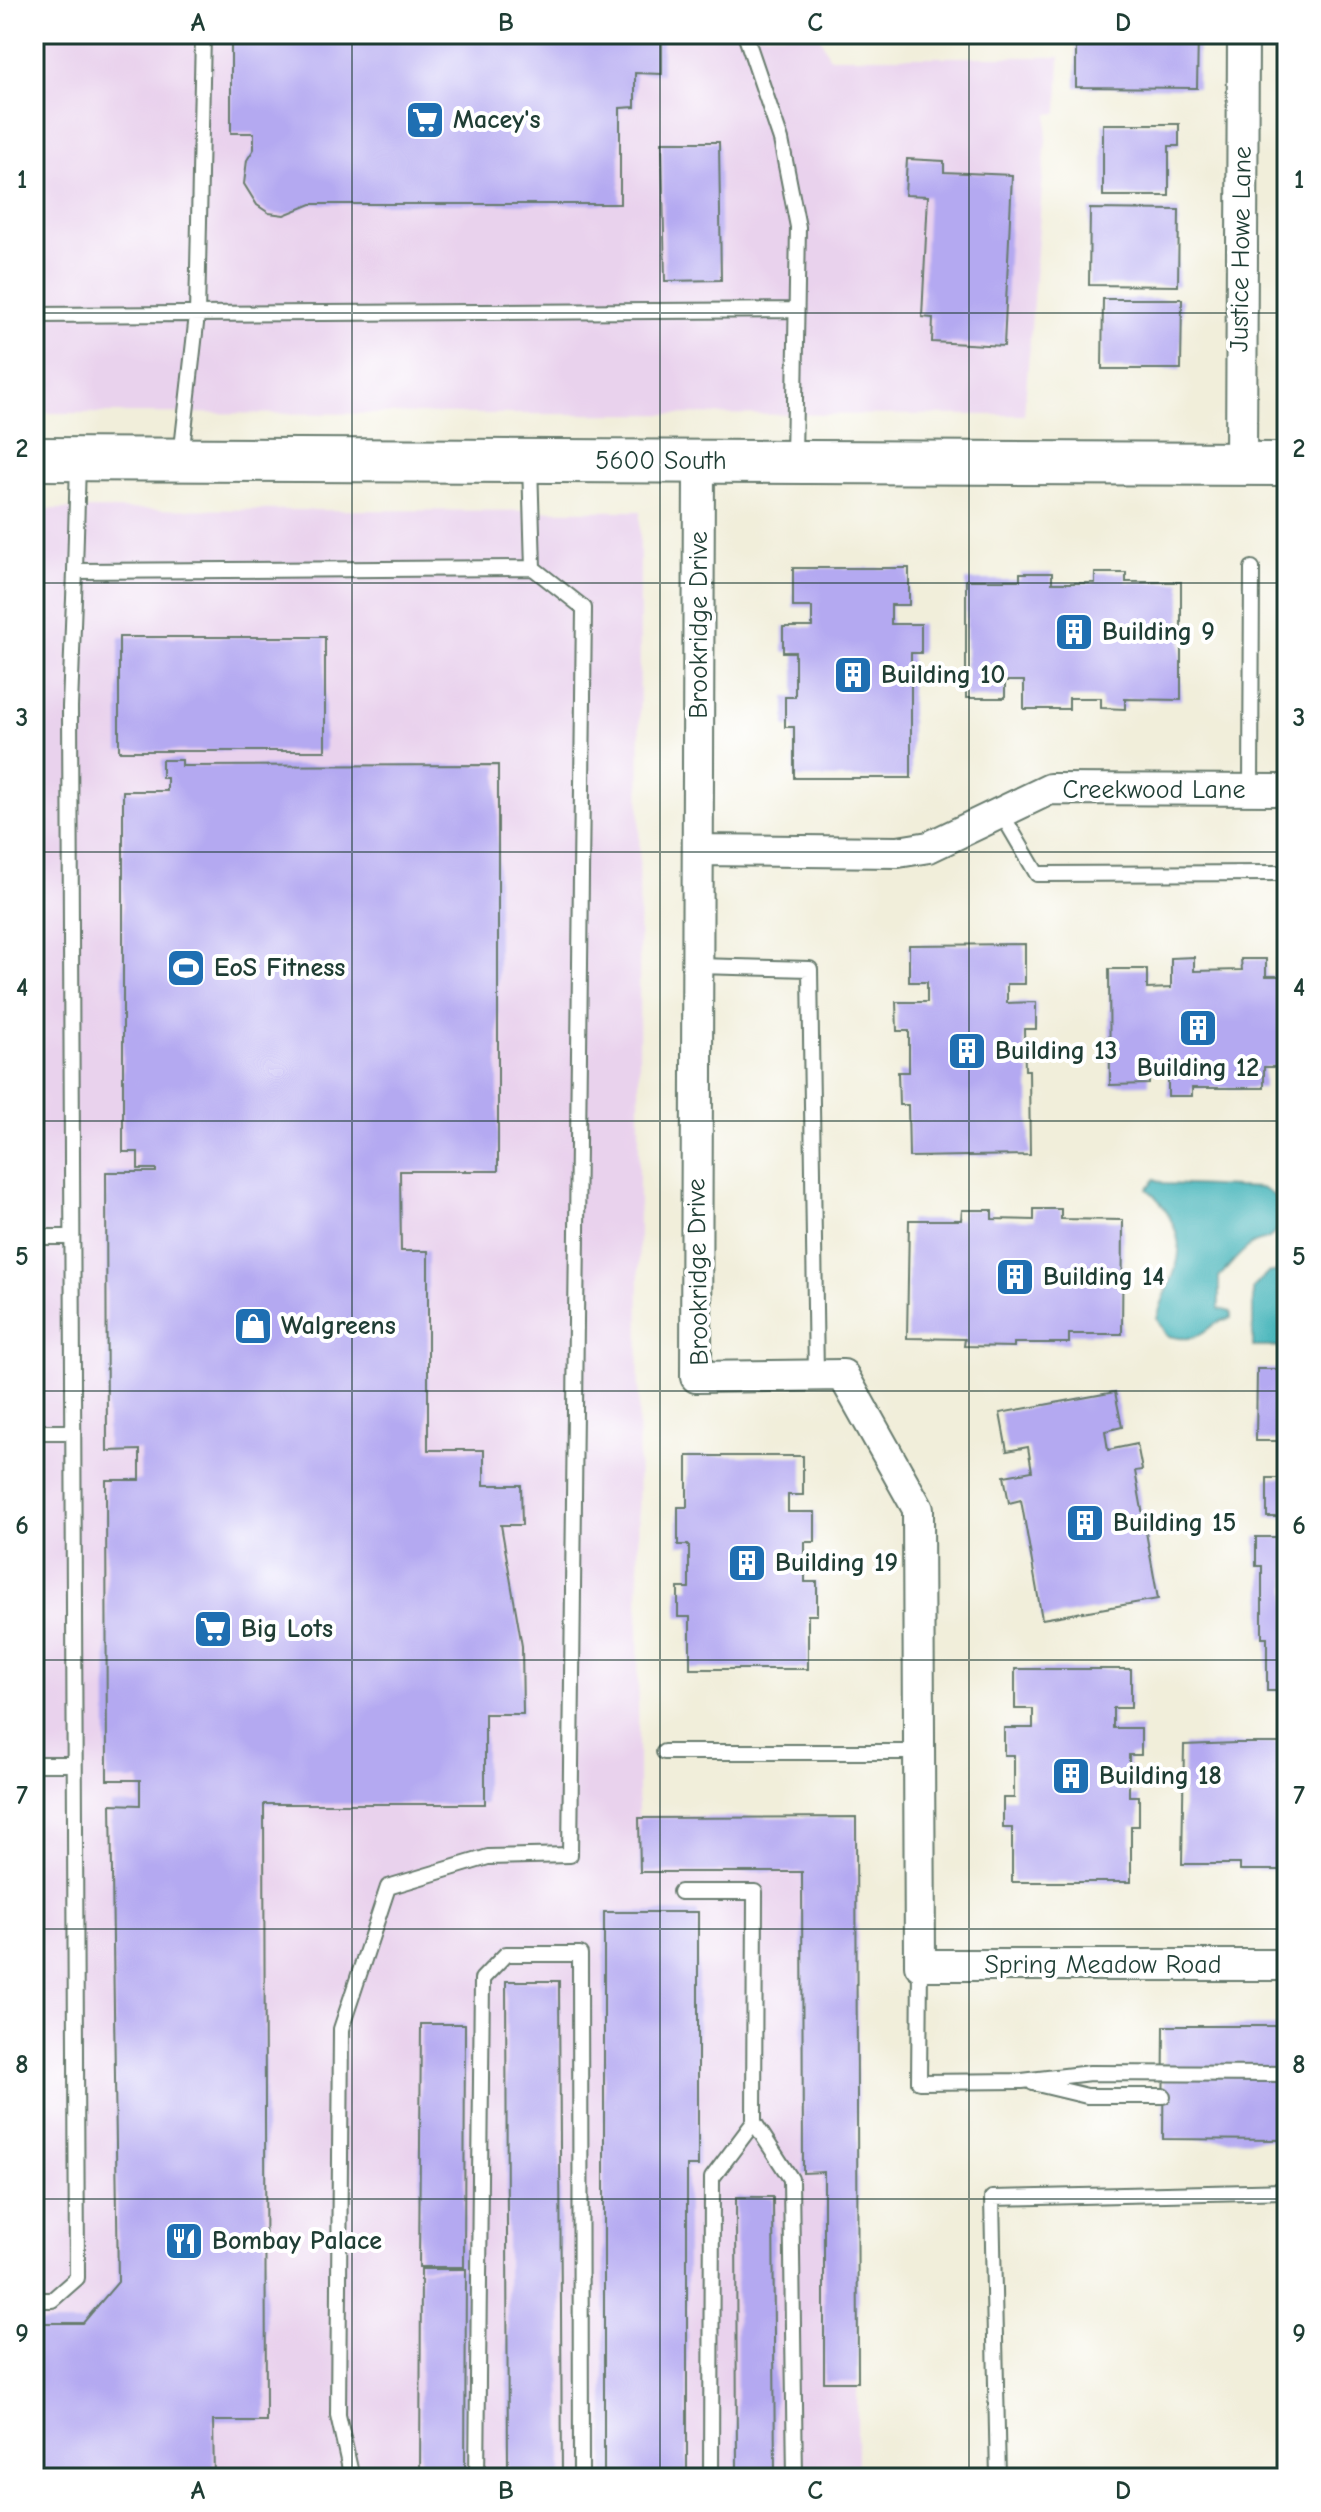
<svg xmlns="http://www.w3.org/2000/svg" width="1321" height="2512" font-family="'Comic Neue',sans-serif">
  <rect width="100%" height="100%" fill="#fff"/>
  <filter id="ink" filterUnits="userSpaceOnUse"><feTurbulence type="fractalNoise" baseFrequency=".0125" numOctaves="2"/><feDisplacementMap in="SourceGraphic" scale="16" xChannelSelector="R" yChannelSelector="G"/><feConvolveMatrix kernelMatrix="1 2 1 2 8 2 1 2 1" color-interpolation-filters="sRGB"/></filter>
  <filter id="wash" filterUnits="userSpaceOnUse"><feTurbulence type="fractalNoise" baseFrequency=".006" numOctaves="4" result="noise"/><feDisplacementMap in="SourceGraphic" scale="32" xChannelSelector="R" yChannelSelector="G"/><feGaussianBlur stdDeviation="1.8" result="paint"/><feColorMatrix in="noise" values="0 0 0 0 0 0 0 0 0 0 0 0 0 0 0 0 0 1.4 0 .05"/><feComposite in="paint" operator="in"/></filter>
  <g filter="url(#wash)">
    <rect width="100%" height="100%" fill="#f1eeda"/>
    <path fill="#e9d2ed" d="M34 34H819L829 57H1060L1058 113 1048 114 1024 415 34 413Z
      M34 509 640 511 638 1816 858 1817 857 2478H34Z"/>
    <path fill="#41b2b8" stroke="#307876" stroke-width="2" d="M1155 1179 1165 1184 1261 1188C1284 1197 1292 1222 1269 1238 1264 1241 1256 1241 1251 1245 1239 1253 1229 1267 1219 1277V1309L1231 1312V1318C1203 1323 1204 1347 1166 1335L1157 1319C1166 1279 1193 1261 1170 1218 1164 1206 1158 1197 1147 1189Z
      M1269 1272H1287V1347H1253V1288Z"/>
    <g id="blocks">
      <path fill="#b4a9f1" d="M231 34H662V74L635 73V107L620 108V204H311L284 215 269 213 257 205 244 184 247 160 254 149V133H231Z
        M1076 34H1198L1197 88 1076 87Z
        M1103 124H1179V146H1169V196H1103Z
        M662 142H719L721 280 665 281Z
        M907 159 944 161V172L1012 175 1004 346 932 342 933 318 922 317 928 196 905 195Z
        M1090 209 1179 210 1178 286 1089 285Z
        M1103 299H1182L1181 369H1102Z
        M793 568H909V605H891V624H921V653H911V778H794V727H785V697H795V652H783V627H812V607H793Z
        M1020 573H1052V583H1095V573H1126V582H1181V700L1125 699V709L1101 708V698H1069V709H1024V681H1005V698H966V580H1020Z
        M119 637H325V751H119Z
        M162 760H182V766L498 765V1171H400L401 1251H428V1450H484V1485H521L522 1525H501L522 1646 523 1714H485V1804H264L266 2421H213L214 2478H34V2323H83L118 2282 111 1804 140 1805V1780H107L106 1480H140V1450L107 1451 106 1172H156V1169H138V1152H123V791H167V778H162Z
        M1025 944V984H1007V1003L1036 1002V1029H1024L1025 1070H1029L1030 1155 909 1157 908 1105H899L898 1072H909V1031H897L896 1002H927V982H909V945Z
        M1194 957V971L1242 970 1241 959H1266V976H1287V1067H1264V1088H1192V1096H1168V1068H1149V1084L1110 1085 1109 969H1147V989L1171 988V958Z
        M1034 1209H1061V1219L1123 1220 1122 1334H1069V1343H1014V1347L964 1346 965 1339 907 1338 909 1220H961L962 1210H992V1219L1034 1220Z
        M1257 1369H1287V1441H1256Z
        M1115 1392 1122 1427 1105 1431 1108 1450 1137 1444 1142 1470 1135 1471 1158 1599 1042 1619 1021 1500 1009 1503 1004 1476 1032 1471 1028 1447 1007 1451 1000 1413Z
        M687 1456H803V1495H788V1512H815V1542H805V1582H817V1615H808V1669H690V1617H678V1588H689V1545H678V1507H687Z
        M1267 1478H1287V1517H1267Z
        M1256 1537H1287V1691H1267V1638H1262V1566H1256Z
        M1015 1669H1131V1708H1113V1728H1141V1755H1129V1796H1139V1826H1131V1882H1012V1828H1003V1798H1014V1755H1004V1728H1033V1709H1015Z
        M1237 1743H1287V1870H1240V1864H1182L1184 1745Z
        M856 1817 858 2382H824V2172L803 2173 802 1872H640L639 1818Z
        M604 1912H698V2166H687V2478H604Z
        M506 1981H559L562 2478H508Z
        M421 2024H465L464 2267H419Z
        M1164 2026H1287V2140L1163 2139Z
        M736 2197H773L775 2478H737Z
        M421 2269H466L465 2478H420Z"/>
    </g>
  </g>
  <g filter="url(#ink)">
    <use href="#blocks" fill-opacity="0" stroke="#687b6e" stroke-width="2"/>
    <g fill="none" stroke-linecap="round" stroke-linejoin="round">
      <g stroke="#687b6e" stroke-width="18">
        <path id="lane" d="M745 34 781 140 798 227 794 458
          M34 315 795 310
          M181 457 197 315 203 34
          M78 462 75 571 533 568
          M1251 790 1252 568
          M1000 811 1037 874 1287 873
          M697 966 810 969 816 1376
          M34 1237H72
          M34 1432H73
          M664 1752H919
          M34 1764H74
          M680 1892H755L754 2122
          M920 1965 919 2082 1022 2081 1090 2073 1287 2074
          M1033 2083 1087 2096H1163
          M34 2300H52L77 2278 70 707 75 571
          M352 2478 338 2415 341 2029 388 1887 488 1857 570 1855 584 608 533 568 530 463
          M477 2478 482 1979 506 1954H580L581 2478
          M711 2478 712 2178 754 2122 791 2179 795 2478
          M998 2478 992 2198 1287 2191"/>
      </g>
      <g stroke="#687b6e" stroke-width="34">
        <path id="street" d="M699 461 696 1377 843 1375 918 1509 920 1965H1287
          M1241 464 1243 34
          M699 850 898 852 929 847 1050 789 1287 790"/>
      </g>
      <g stroke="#687b6e" stroke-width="46">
        <path id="secondary" d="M34 459 1287 464"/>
      </g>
      <use href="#lane" stroke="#fff" stroke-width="14"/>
      <use href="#street" stroke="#fff" stroke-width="30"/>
      <use href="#secondary" stroke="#fff" stroke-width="42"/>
    </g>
  </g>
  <path fill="none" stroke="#1f3d34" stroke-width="2" stroke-opacity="0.55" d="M352 34V2478M660 34V2478M969 34V2478M34 313H1287M34 583H1287M34 852H1287M34 1121H1287M34 1391H1287M34 1660H1287M34 1929H1287M34 2199H1287"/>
  <defs>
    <g id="supermarket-square" transform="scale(2)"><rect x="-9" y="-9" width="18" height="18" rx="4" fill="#1f6fb2" stroke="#fff"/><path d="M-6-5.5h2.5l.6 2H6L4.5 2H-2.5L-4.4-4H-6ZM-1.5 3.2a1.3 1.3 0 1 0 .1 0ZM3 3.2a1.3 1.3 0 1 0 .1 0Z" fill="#fff"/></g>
    <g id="building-square" transform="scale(2)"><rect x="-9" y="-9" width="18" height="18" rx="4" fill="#1f6fb2" stroke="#fff"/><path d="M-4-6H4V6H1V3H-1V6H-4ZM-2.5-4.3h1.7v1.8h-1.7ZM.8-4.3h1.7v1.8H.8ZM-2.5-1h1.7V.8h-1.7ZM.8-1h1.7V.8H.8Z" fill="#fff"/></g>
    <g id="stadium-square" transform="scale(2)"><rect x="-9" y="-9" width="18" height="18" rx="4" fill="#1f6fb2" stroke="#fff"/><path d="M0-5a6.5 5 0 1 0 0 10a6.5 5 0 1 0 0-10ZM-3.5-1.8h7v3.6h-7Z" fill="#fff"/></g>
    <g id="shop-square" transform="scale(2)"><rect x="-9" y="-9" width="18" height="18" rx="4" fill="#1f6fb2" stroke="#fff"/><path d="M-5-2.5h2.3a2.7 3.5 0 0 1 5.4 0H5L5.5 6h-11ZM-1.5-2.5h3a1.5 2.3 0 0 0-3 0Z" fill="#fff"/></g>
    <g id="restaurant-square" transform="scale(2)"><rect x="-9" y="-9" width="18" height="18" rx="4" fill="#1f6fb2" stroke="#fff"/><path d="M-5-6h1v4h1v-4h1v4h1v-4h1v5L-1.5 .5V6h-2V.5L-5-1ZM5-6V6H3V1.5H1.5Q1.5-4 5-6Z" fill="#fff"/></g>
  </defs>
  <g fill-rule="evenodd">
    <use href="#supermarket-square" x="425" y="120"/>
    <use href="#building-square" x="1074" y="632"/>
    <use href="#building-square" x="853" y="675"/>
    <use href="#stadium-square" x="186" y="968"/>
    <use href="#building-square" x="1198" y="1028"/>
    <use href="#building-square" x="967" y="1051"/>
    <use href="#building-square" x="1015" y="1277"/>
    <use href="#shop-square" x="253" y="1326"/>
    <use href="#building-square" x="1085" y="1523"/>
    <use href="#building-square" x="747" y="1563"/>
    <use href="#supermarket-square" x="213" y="1629"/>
    <use href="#building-square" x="1071" y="1776"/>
    <use href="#restaurant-square" x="184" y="2241"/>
  </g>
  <g text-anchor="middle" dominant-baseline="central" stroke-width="8" stroke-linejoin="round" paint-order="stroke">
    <g font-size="26" font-weight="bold" fill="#1f3d34" stroke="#fff" text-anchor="start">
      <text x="453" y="120">Macey's</text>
      <text x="1102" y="632">Building 9</text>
      <text x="881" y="675">Building 10</text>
      <text x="214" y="968">EoS Fitness</text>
      <text x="995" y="1051">Building 13</text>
      <text x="1198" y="1068" text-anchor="middle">Building 12</text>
      <text x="1043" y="1277">Building 14</text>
      <text x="281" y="1326">Walgreens</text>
      <text x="1113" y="1523">Building 15</text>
      <text x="775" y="1563">Building 19</text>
      <text x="241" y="1629">Big Lots</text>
      <text x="1099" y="1776">Building 18</text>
      <text x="212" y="2241">Bombay Palace</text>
    </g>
    <g font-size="26" fill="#1f3d34" stroke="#fff">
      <text transform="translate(1241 249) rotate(-89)">Justice Howe Lane</text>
      <text x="661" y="461">5600 South</text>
      <text transform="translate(699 625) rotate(-90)">Brookridge Drive</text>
      <text x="1154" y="790">Creekwood Lane</text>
      <text transform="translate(698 1272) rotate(-91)">Brookridge Drive</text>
      <text x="1103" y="1965">Spring Meadow Road</text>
    </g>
  </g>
  <rect width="1321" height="2512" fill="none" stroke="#fff" stroke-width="88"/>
  <rect x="44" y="44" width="1233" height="2424" fill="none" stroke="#1f3d34" stroke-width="3"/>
  <g font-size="26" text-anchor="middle" font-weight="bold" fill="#1f3d34">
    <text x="198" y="31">A</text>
    <text x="506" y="31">B</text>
    <text x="815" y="31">C</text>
    <text x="1123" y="31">D</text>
    <text x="22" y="188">1</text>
    <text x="1299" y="188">1</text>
    <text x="22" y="457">2</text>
    <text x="1299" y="457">2</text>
    <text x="22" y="726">3</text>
    <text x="1299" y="726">3</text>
    <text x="22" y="996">4</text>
    <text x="1299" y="996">4</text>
    <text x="22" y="1265">5</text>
    <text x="1299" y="1265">5</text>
    <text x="22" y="1534">6</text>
    <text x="1299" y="1534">6</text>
    <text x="22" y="1804">7</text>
    <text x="1299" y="1804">7</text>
    <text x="22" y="2073">8</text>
    <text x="1299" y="2073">8</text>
    <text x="22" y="2342">9</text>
    <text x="1299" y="2342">9</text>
    <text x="198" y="2499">A</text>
    <text x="506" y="2499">B</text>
    <text x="815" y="2499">C</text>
    <text x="1123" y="2499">D</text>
  </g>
</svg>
